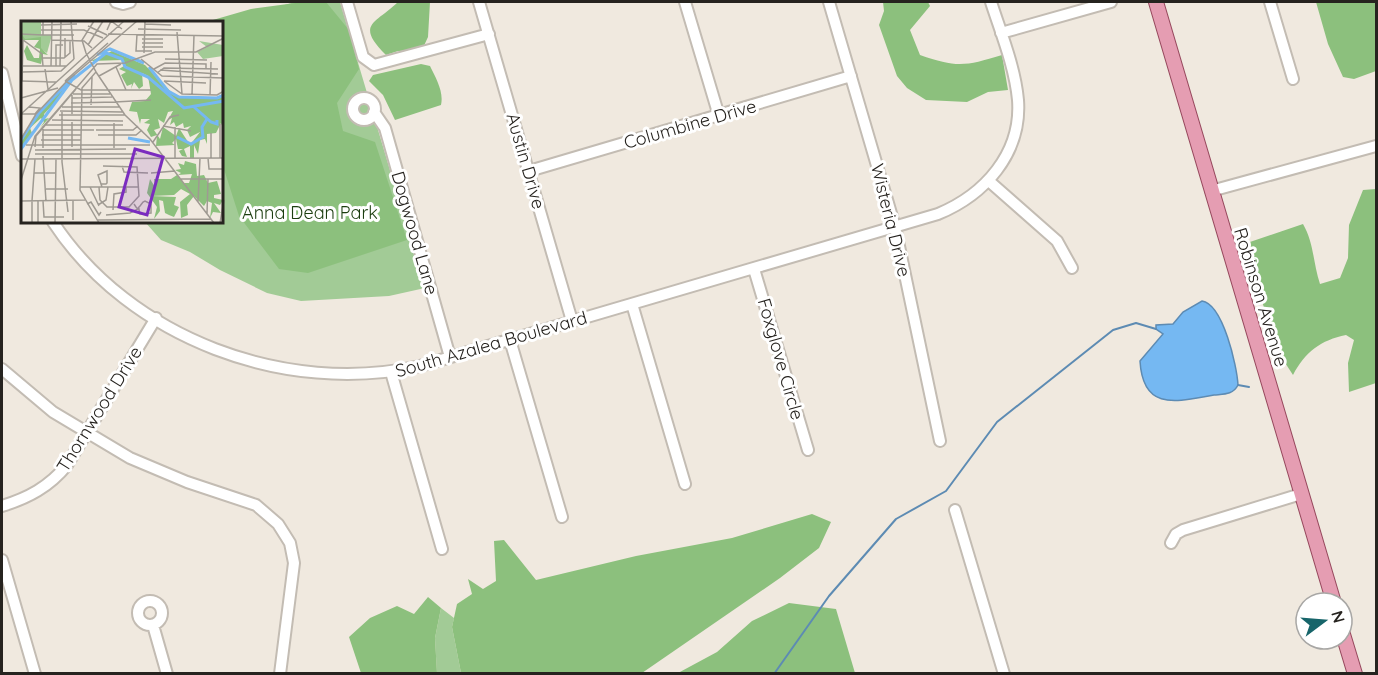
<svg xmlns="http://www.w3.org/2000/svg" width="1378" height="675" font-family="Quicksand,sans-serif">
  <rect width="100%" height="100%" fill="#f0e9df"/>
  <path fill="#a2cb96" d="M295 2H340L425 288 389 296 301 301 267 293 220 270 190 252 161 240 145 222H222V23Z
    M441 608 454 618 452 627 461 673 437 674 435 638Z"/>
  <path fill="#8cc07d" d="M303 2H326L349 30 359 69 337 103 343 131 375 142 407 240 308 273 279 269 239 216 222 163V22H206L251 9Z
    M398 2H430L428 37 422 50 398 51 386 55C355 24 375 24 398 2Z
    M883 2H928L930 6 910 30 920 55C957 68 966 66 1002 55L1008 90 988 92 967 102 926 100 907 88 897 76 879 25 884 11Z
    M1316 2H1376V71L1354 79 1343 77 1328 44Z
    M421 64 430 66C436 78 444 92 441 105L395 120 383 95 369 81 373 75Z
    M1376 189V383L1349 392 1348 363 1354 340 1346 335C1321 340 1305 352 1293 375L1278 352 1244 244 1303 224C1314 243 1313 263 1320 284L1340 278 1348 258 1349 225 1363 190Z
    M812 514 831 522 819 548 780 578 642 673H461L452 627 457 604 472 594 468 579 483 589 496 581 494 541 504 540 536 580 636 556 732 538Z
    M428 597 441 608 435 638 437 673H361L349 637 370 618 397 606 414 614Z
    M789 603 836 609 855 673H678L717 652 752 621Z"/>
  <path fill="#75b8f2" stroke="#5d8bb3" stroke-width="1.5" d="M1202 301C1223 304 1237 366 1238 385 1233 395 1224 394 1214 395 1179 401 1143 413 1140 361L1163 334 1156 329V325L1173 324 1183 312Z"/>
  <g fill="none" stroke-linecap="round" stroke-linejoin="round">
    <path stroke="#5d8bb3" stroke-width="2" d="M1238 385 1249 387
      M774 674 829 596 896 519 946 491 997 422 1113 330 1136 323 1156 329"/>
    <g stroke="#c3bcb3" stroke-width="14">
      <path id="minor" d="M116 2 123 4 130 2
        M347 2 363 57 374 65 489 34
        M479 2 572 321
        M685 2 719 116
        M829 2 895 227 940 441
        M1270 2 1293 79
        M1001 33 1111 2
        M2 73 22 156
        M353 109a11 11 0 1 1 22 0a11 11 0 1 1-22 0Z
        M374 112 385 128 450 357
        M529 171 851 76
        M990 182 1057 241 1072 268
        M1211 191 1376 146
        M53 222C130 339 286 396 420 366L938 214C984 195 1022 154 1018 100 1015 67 1001 33 991 2
        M754 269 808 450
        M632 304 685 484
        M510 340 562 517
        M2 369 53 412 130 458 187 482 256 505 278 524 290 543 294 563 280 674
        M391 372 442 549
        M2 506C28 498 49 487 67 465L156 318
        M955 510 1004 674
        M1171 543 1176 534 1183 530 1301 494
        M2 560 35 674
        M138 613a12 12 0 1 1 24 0a12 12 0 1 1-24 0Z
        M153 625 167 674"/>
    </g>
    <g stroke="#96485d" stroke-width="16">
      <path id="major" d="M1156 2 1334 603
        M1342 631 1355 674"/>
    </g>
    <use href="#minor" stroke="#fff" stroke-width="10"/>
    <use href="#major" stroke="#e59db2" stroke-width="14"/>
  </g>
  <g text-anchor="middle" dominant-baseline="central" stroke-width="6" stroke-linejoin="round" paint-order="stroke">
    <g font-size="18" fill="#26231f" stroke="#fff">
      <text transform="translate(690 124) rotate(-16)">Columbine Drive</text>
      <text transform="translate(526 161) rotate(74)">Austin Drive</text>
      <text transform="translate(891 220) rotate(76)">Wisteria Drive</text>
      <text transform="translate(415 233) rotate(74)">Dogwood Lane</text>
      <text transform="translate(1261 297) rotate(73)">Robinson Avenue</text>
      <text transform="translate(491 344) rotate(-16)">South Azalea Boulevard</text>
      <text transform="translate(781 359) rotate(74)">Foxglove Circle</text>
      <text transform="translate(99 409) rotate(-58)">Thornwood Drive</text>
    </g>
    <g font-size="18" fill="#1b3d0f" stroke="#fff">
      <text x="310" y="212">Anna Dean Park</text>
    </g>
  </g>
  <g transform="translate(21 21)">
    <rect width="202" height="202" fill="#f0e9df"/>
    <path d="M0 0H20V14H31L26 32 20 28V19H1ZM178 20 202 24V35L182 38 176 31 186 26Z" fill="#a2cb96"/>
    <path d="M0 12 4 18 20 16V27L27 34 22 33 20 43 6 39 3 30 6 24 13 37H18L19 28 13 26 18 19H0ZM91 30 124 44 154 75 197 78 202 75V107L200 102 195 112 186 113V123L184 118 179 119 177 133 173 124V137H169V125L163 128 166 136 161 135 158 130 162 128H157L155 118 151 122 154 124 135 125 136 114 130 116 126 109 129 103 123 102 129 98H120L119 103 116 91 108 90 111 81 124 80 130 73 127 55 121 52 122 65 118 68 113 61 110 68 111 63 106 65 100 54 105 51 98 48 103 45 101 39 70 40ZM152 90 147 99 151 97 149 104 153 101 155 106 162 102 163 107 170 105 166 109 169 116 179 111 169 124 158 107 155 115 142 106 139 118 133 109 139 107 137 98 143 102 147 91ZM46 62 43 72 23 93 24 98 28 97 19 107 23 101 20 97 9 107 11 112 19 103 0 129V121L22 86ZM164 140 175 143 176 155 183 154 187 162 196 160 200 173 193 174V177L202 179 199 184 193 182 200 192 192 191 189 197 191 182 186 180 183 185 173 175 166 184 167 194 160 197 159 181 169 173 160 168 153 174 130 175 155 176 153 184 158 186 153 196 148 194 144 192 142 180 138 179 139 190 133 198 136 186 126 172 129 158 134 166 133 158H150L156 154 166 166 163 162H168L171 153 157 154 160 152 154 149 160 148 157 142 163 144Z" fill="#8cc07d" fill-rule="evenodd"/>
    <path fill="none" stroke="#75b8f2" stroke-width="3" d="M76 34 89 28 123 42M128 46 147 70 158 76 196 77 203 74M173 86 190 101 196 103V99M156 116 170 123 182 116 181 106 186 98M107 117 129 121M0 119 18 92 54 54M0 128 51 59 85 32 101 38 104 46 127 56 163 87 203 80"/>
    <path fill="none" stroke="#9f9a92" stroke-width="1.5" d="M22 0V14H53M50 0 53 38M124 3 150 4M20 4 56 3M67 5 86 14M117 8 160 9M20 9H63L82 17M86 9 90 0 101 8M156 11 161 73M0 13 22 14M87 13 203 15M116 13 115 30H131M121 18H142M31 19 63 20 71 27M121 22H142M67 24 82 0M121 26H142M65 32 61 19 73 0M65 32 75 51 61 67 59 169 78 202M123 32 124 0M44 36V17M22 37H43L49 32V19M120 38 141 55 203 57M144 38 186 39M0 45H46M30 45 31 0M35 45V24H42M39 45 40 0M95 46 105 69M24 48 27 68M133 48 144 42 185 43V48M139 49 197 53M1 51 40 50 53 38M75 51 104 94 129 118 193 202M136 52 143 47 197 48M78 55 100 43M0 60 35 61M1 60 2 19 21 33 22 45M44 60 60 69H130M44 60 87 22M143 60 161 73 196 74 203 70M143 60 185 62M52 73H89M171 73 173 14M189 74 190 41M0 77 37 67M51 77 91 76M94 81 130 79M50 82 95 81M70 84 71 56M41 86H98M39 90 102 91M41 90V141L47 191M0 93H14L19 87 8 86M0 93 103 0M51 93V74M38 94H104M31 99 102 100M24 104H102M22 105V127M142 105 170 110M154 106V137M22 109H73M75 109H112L117 105M190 112V137M21 114H60M77 114H115L121 109M0 118 15 93 45 61 116 0M20 119H60M132 121 149 96 158 94M5 124H129M14 126 15 115 55 68M51 126V101M93 127V102M14 129 105 128M14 133H116M22 135 25 180M187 137 188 148H203M199 137V103M0 138 203 137M101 145 103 151 127 152M13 152H35M130 152 154 150M160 158H203M0 159 14 115 76 43 104 42 134 31H175L203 17M80 163H85L86 162V150L77 154 81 166M59 166H118M69 166 78 185M78 166 79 179 86 186H108L118 175 116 146 82 145M25 168H47M0 180 64 179M11 180 14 138M17 180V202M22 180 23 196H43M52 180V199M177 181 179 137M66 183 70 181 78 194 80 191M77 184 85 179 87 166M92 189 93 173 105 171V166M186 193 187 158M85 194 109 192 117 188 118 186 119 185 122 181 124 180 130 183V192L119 193 118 189V188H117L115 186 113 183M76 199 190 198M11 202H34M11 202V180M34 202 35 138M199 202 203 179"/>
    <path fill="#7b2cbf" fill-opacity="0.15" stroke="#7b2cbf" stroke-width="3" d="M114 128 142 136 126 194 98 186Z"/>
    <rect width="202" height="202" fill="none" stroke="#26231f" stroke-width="3"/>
  </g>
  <rect width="1378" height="675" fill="none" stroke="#26231f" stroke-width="6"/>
  <g transform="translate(1324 621) rotate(74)"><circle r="28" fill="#ffffff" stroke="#a8a7a5" stroke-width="1.5"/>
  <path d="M0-4.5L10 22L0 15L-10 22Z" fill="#17656a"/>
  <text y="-9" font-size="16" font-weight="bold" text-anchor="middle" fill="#26231f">N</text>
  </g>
</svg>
